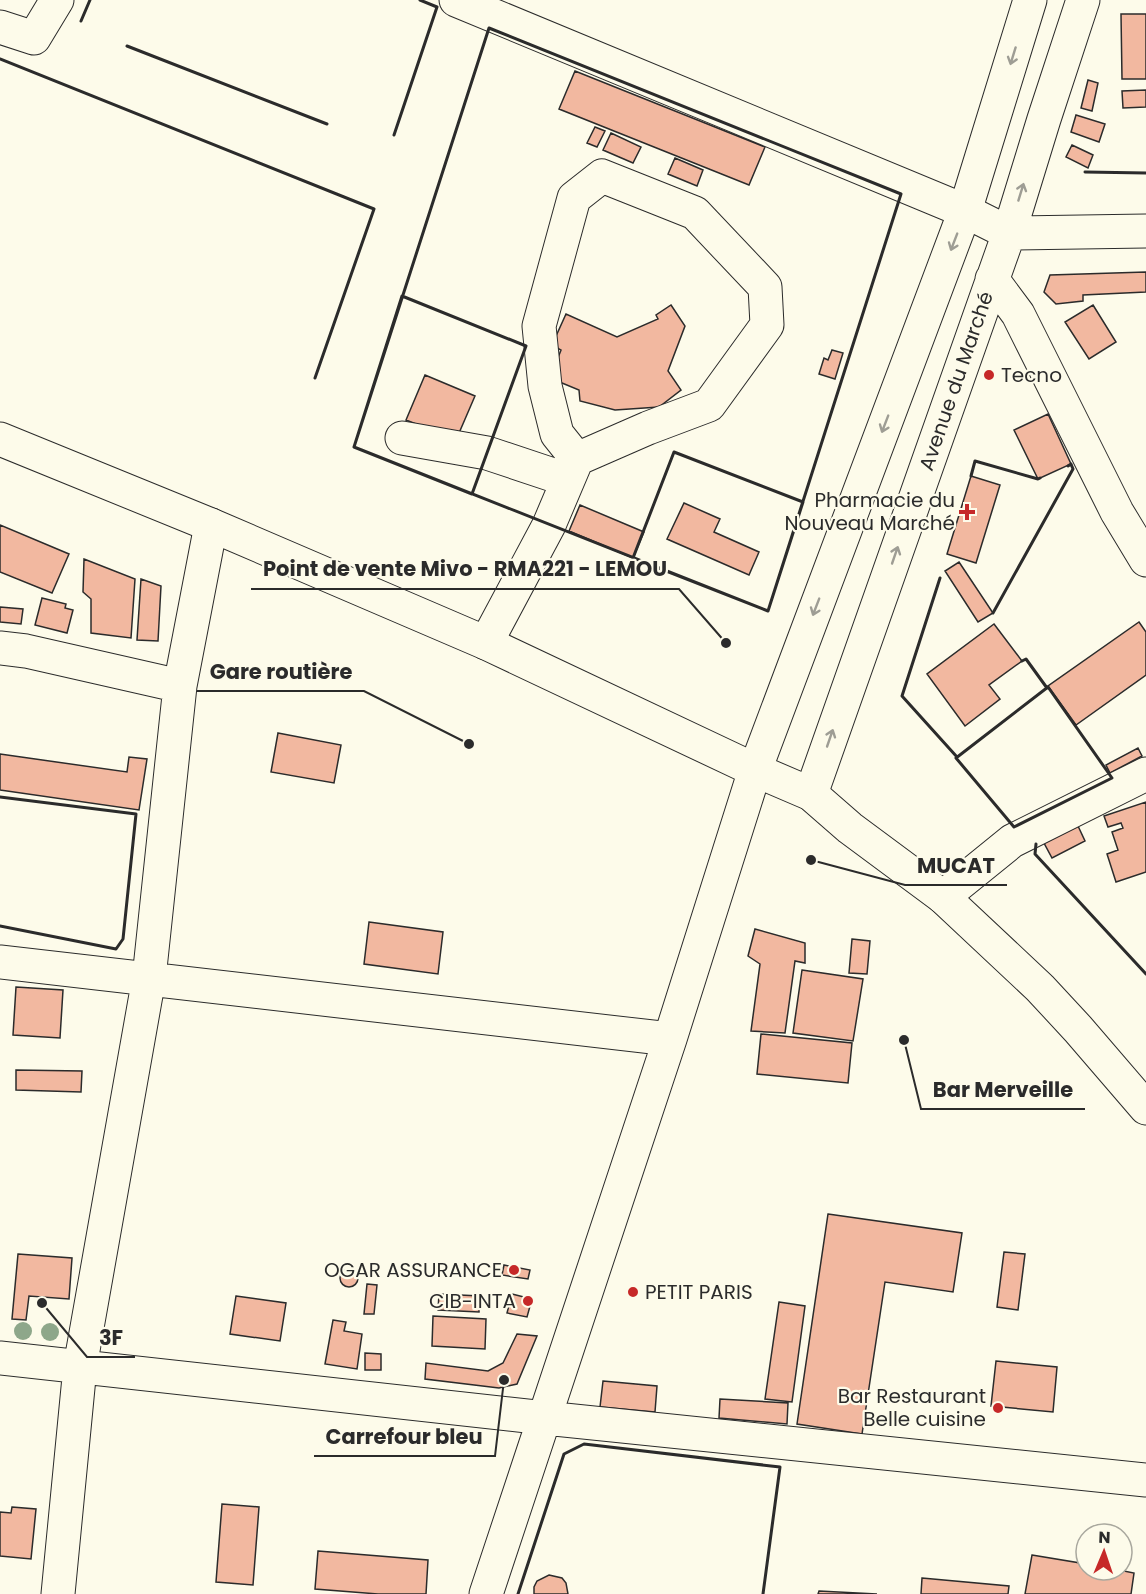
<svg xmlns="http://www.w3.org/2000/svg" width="1146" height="1594" font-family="Poppins,sans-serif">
  <rect width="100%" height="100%" fill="#fdfbea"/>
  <path fill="#f2b8a0" stroke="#2b2b2b" stroke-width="1.5" d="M1121 14H1146V79H1122Z
    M575 71 765 147 749 185 559 109Z
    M1088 80 1098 83 1092 111 1081 108Z
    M1146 90V107L1123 108 1122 91Z
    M1076 115 1105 124 1099 142 1071 132Z
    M595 127 605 131 597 147 587 143Z
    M611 133 641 147 633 163 603 150Z
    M1072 145 1093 155 1088 168 1066 157Z
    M675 158 703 170 697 186 668 174Z
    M1146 272V292L1083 295V301L1056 304 1044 292 1050 275Z
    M671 305 685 326 668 371 681 390 659 407 615 410 580 401 579 390 550 378 561 350 552 345 566 314 617 337 658 319 656 315Z
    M1093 305 1116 342 1089 359 1065 322Z
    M832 350 843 353 835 379 819 374 824 358 828 360Z
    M425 375 475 396 456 440 406 420Z
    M1048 414 1071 464 1038 479 1014 430Z
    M971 476 1000 485 976 563 947 554Z
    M684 503 720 519 714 532 759 552 749 575 667 539Z
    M580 505 644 532 633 558 569 531Z
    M0 525 69 554 52 593 0 572Z
    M84 559 135 579 131 638 91 633V599L83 592Z
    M959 562 993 613 978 622 945 571Z
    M141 579 161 586 158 641 137 640Z
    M42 598 66 604 65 608 73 610 67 633 35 625Z
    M0 607 23 609 21 624 0 622Z
    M1139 622 1146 632V675L1076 725 1048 686Z
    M994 624 1022 661 989 685 1000 699 965 726 927 674Z
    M278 733 341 745 334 783 271 772Z
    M1138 748 1142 756 1110 773 1106 765Z
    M0 754 127 772 129 757 147 759 139 810 0 790Z
    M1146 802V872L1116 882 1107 854 1118 850 1112 832 1123 828 1121 823 1108 827 1104 816Z
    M1078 826 1085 841 1052 858 1044 843Z
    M369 922 443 932 438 974 364 964Z
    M755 929 805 943V963L795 961 785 1033 751 1031 760 964 748 956Z
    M852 939 870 941 867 974 849 973Z
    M802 970 863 979 853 1041 793 1033Z
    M16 987 63 990 60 1038 13 1035Z
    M761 1034 852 1043 848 1083 757 1074Z
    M16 1070 82 1071 81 1092 16 1090Z
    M828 1214 962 1233 953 1292 885 1282 862 1434 797 1424Z
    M1004 1252 1025 1254 1018 1310 997 1307Z
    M18 1254 72 1258 69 1299 29 1296 26 1320 12 1319Z
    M504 1265 530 1270 528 1279 502 1275Z
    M340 1278a9 9 0 1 1 18 0a9 9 0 1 1-18 0Z
    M367 1284 377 1285 374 1314H364Z
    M439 1294 480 1296 479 1312 438 1310Z
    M512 1294 532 1299 527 1317 507 1313Z
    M236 1296 286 1303 280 1341 230 1334Z
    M779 1302 805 1306 792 1402 765 1399Z
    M433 1316 486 1319 485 1349 432 1346Z
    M333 1320 346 1322 344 1331 362 1334 357 1369 325 1364Z
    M517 1334 537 1336 517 1384 499 1388 425 1379 426 1363 488 1371 503 1363Z
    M365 1353 381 1354V1370H365Z
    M996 1361 1057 1367 1053 1412 991 1406Z
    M603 1381 657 1386 655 1412 600 1407Z
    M720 1399 788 1403 787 1424 719 1418Z
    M222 1504 259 1507 253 1585 216 1582Z
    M12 1507 36 1509 31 1559 0 1556V1512L11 1513Z
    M318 1551 428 1560 426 1594H378L315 1589Z
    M1032 1555 1086 1564V1570H1119L1134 1573 1131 1594H1025Z
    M549 1575 562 1578 566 1583 568 1594H534V1587L537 1581Z
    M922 1578 1009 1586 1008 1594H921Z
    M819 1591 877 1594H818Z"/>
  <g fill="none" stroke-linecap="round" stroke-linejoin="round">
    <g stroke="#2b2b2b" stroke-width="35">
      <path id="minor" d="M456 0 965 211 1009 233 1146 231
        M0 27 34 38 57 0
        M992 279 1018 314 1117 512 1146 560
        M402 438 487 453 568 480
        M486 643 549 525 577 459 648 428 709 405 767 325 765 287 695 213 602 176 574 198 539 326 545 386 557 434 577 459
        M0 648 26 651 180 686
        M811 794 1009 233 1044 119 1083 0
        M943 897 1012 841 1146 774
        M0 962 670 1039
        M0 1358 545 1418 1146 1480
        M58 1594 80 1367 149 978 180 686 211 525
        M486 1594 670 1039 755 770 965 211 1030 0"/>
    </g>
    <g stroke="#2b2b2b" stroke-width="35">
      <path id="highway" d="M0 439 211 525 486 643 755 770 811 794 850 828 943 897 1040 988 1078 1029 1146 1108"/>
    </g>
    <use href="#minor" stroke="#fdfbea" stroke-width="33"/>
    <use href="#highway" stroke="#fdfbea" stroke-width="33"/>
    <path stroke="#2b2b2b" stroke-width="3" d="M81 21 90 0
      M489 28 901 194 768 611 354 447Z
      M127 46 327 124
      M0 59 374 209 315 378
      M394 135 437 7 420 0
      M1085 172 1146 173
      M402 296 526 346 472 494 354 447Z
      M674 452 803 502 768 611 633 558Z
      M971 476 975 461 1038 479 1040 478
      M940 578 902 696 957 757
      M993 613 1073 469 1071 464 1068 466
      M1022 661 1026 659 1047 688
      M1048 687 1112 778 1014 827 956 758Z
      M0 797 136 814 123 939 116 949 0 926
      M1036 844 1035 854 1146 974
      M518 1594 564 1454 584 1444 780 1467 763 1594"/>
  </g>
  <g fill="#8ea78a">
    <circle cx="23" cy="1331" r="9"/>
    <circle cx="50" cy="1332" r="9"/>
  </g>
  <defs><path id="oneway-shaft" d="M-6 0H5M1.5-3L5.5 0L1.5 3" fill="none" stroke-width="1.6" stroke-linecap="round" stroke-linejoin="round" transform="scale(1.5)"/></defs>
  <g stroke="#9e9d94">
    <use href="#oneway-shaft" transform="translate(1013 56) rotate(107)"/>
    <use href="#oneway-shaft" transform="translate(1021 192) rotate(-73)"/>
    <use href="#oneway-shaft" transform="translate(954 242) rotate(111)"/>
    <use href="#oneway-shaft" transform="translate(885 424) rotate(111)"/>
    <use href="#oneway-shaft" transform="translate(895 555) rotate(-71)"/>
    <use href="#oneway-shaft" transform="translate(816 607) rotate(111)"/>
    <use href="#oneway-shaft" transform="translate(830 738) rotate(-71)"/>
  </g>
  <g fill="#c62828" stroke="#fdfbea" stroke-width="2">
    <circle cx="989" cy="375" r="6"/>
    <path d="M964 503h6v6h6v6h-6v6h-6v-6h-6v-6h6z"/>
    <circle cx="514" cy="1270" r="6"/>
    <circle cx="633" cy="1292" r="6"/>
    <circle cx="528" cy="1301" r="6"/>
    <circle cx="998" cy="1408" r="6"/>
  </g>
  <g text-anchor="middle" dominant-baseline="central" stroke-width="4.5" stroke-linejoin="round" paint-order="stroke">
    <g font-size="20" fill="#2b2b2b" stroke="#fdfbea" text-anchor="end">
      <text x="1001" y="375" text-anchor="start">Tecno</text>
      <text x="955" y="500">Pharmacie du<tspan x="955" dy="23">Nouveau Marché</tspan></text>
      <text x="502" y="1270">OGAR ASSURANCE</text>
      <text x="645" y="1292" text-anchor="start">PETIT PARIS</text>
      <text x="516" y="1301">CIB-INTA</text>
      <text x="986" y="1396">Bar Restaurant<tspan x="986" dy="23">Belle cuisine</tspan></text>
    </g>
    <g font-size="20" fill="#2b2b2b" stroke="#fdfbea">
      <text transform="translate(956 381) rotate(-71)">Avenue du Marché</text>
    </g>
  </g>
  <path fill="none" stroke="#2b2b2b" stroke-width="2" d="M726 643L679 589H251M469 744L364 691H197M811 860L905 885H1007M904 1040L921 1109H1085M42 1303L87 1357H135M504 1380L495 1456H314"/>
  <g fill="#2b2b2b" stroke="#fdfbea" stroke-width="2">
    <circle cx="726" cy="643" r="6"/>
    <circle cx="469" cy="744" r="6"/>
    <circle cx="811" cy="860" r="6"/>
    <circle cx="904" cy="1040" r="6"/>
    <circle cx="42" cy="1303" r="6"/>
    <circle cx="504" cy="1380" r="6"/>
  </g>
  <g font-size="21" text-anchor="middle" font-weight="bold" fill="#2b2b2b" stroke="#fdfbea" stroke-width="4.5" stroke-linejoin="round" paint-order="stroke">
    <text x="465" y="576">Point de vente Mivo - RMA221 - LEMOU</text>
    <text x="281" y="679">Gare routière</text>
    <text x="956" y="873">MUCAT</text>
    <text x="1003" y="1097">Bar Merveille</text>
    <text x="111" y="1345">3F</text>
    <text x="404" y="1444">Carrefour bleu</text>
  </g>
  <g transform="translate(1104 1552) rotate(2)"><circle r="28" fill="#fdfbea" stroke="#a9a89e" stroke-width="1.5"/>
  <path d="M0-4.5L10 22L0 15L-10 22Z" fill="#c62828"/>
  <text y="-9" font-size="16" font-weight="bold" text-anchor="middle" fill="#2b2b2b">N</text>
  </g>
</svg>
